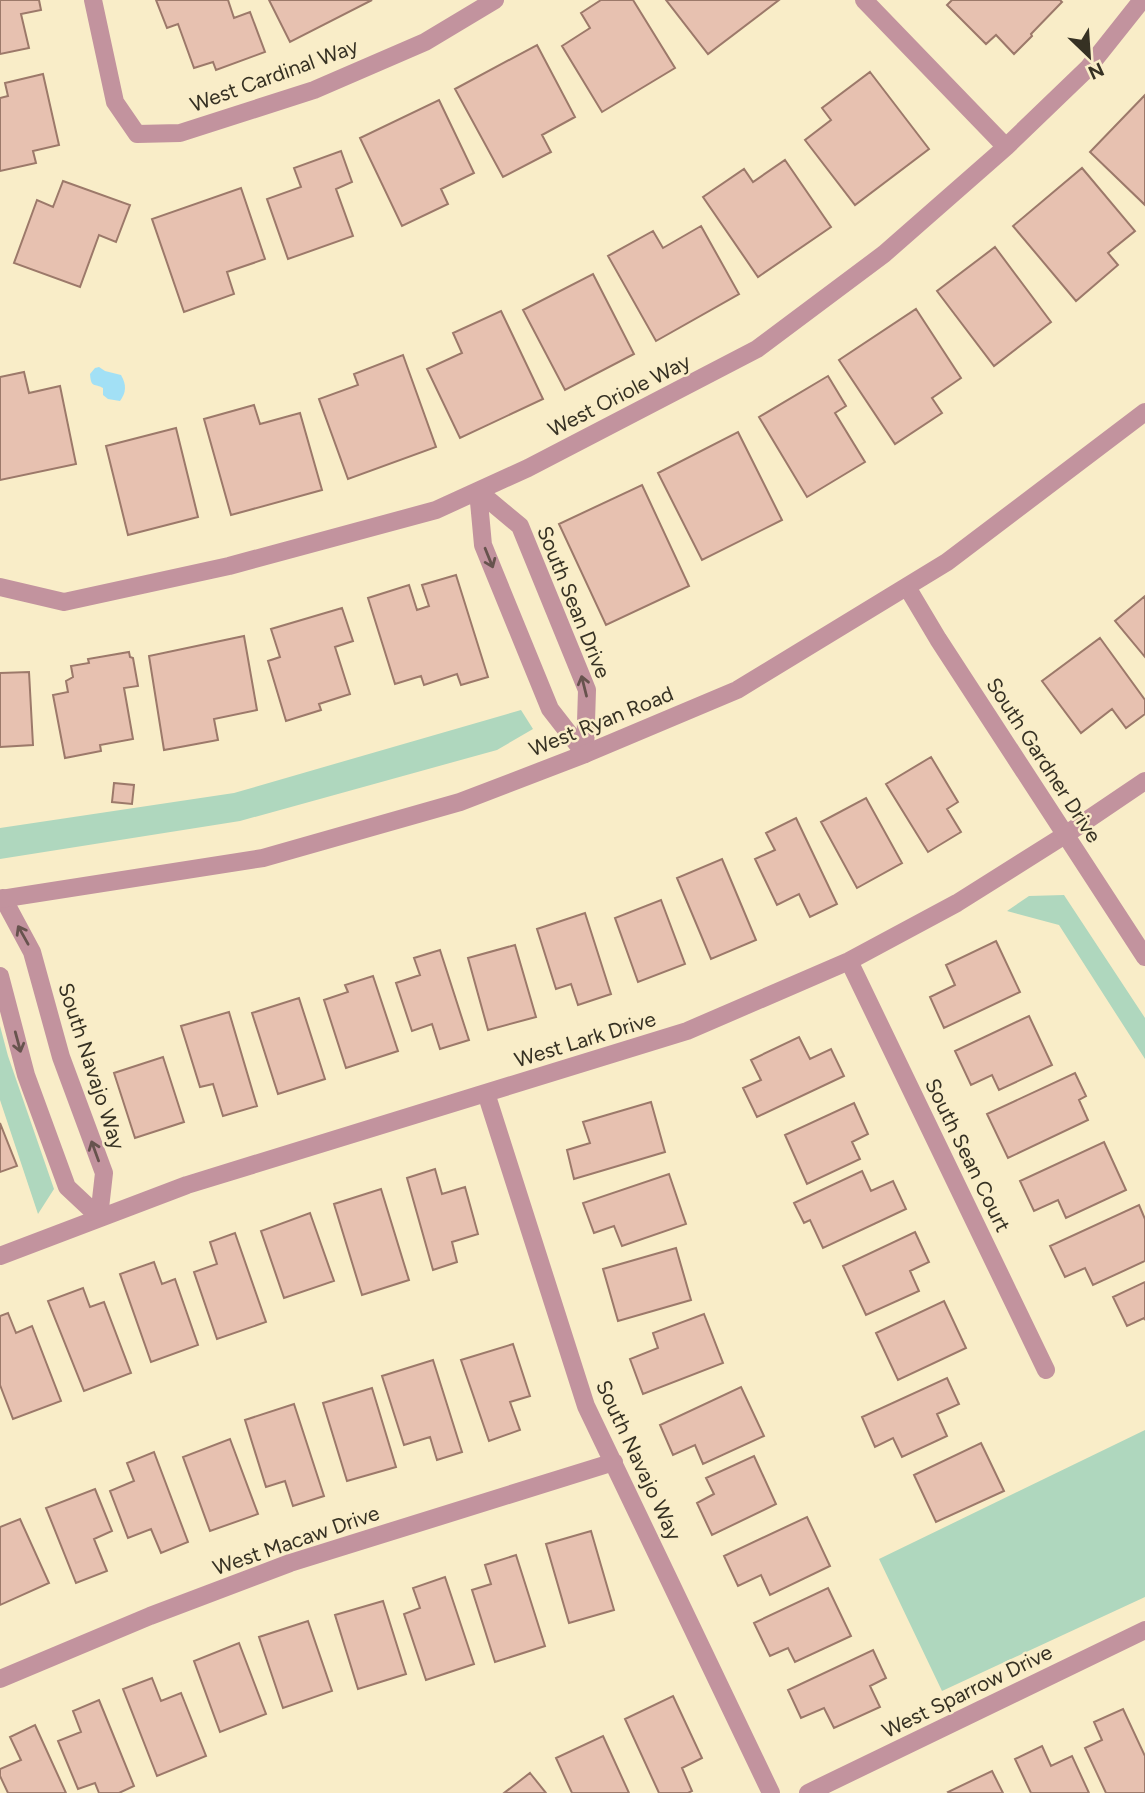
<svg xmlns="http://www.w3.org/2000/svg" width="1145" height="1793" font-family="Figtree,sans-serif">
  <rect width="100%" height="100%" fill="#f9edc8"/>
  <path fill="#afd7be" d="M521 710 533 729 497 750 240 821 0 859V828L234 793Z
    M1064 895 1145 1018V1059L1059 925 1007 911 1029 896Z
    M0 1026 8 1056 54 1189 38 1214 0 1100Z
    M1145 1430V1597L942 1691 879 1559Z"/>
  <path fill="#a2e0f5" d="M99 367 105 371 121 375C127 385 126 393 120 401L108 399 103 395V388C95 383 91 389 90 374L95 368Z"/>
  <path fill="#e7c1b0" stroke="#9c796a" stroke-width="2" d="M0 0H39L41 10 21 14 29 48 0 54Z
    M156 0H228L234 18 250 12 265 52 216 70 213 62 194 68 178 24 167 28Z
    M269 0H372L290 42Z
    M601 0H633L675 68 602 112 562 46 590 28 581 13Z
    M666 0H779L708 54Z
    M952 0H1060L1062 2 1031 34 1032 36 1014 54 996 35 986 44 947 5Z
    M537 45 575 117 542 135 551 152 503 177 455 89Z
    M870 72 929 149 855 205 805 140 831 120 822 108Z
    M43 74 59 145 33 151 36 163 0 171V98L8 96 5 83Z
    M1145 95V205L1090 152Z
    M439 100 474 173 441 189 448 204 402 226 360 138Z
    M341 151 352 182 336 189 353 236 288 259 267 199 301 187 294 168Z
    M785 160 831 227 758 277 703 197 744 169 753 182Z
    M1082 168 1135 231 1108 253 1118 265 1076 301 1013 226Z
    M63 181 130 205 116 242 99 235 80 287 14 263 37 200 53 207Z
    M241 188 265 259 227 272 234 294 184 312 152 219Z
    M701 226 739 294 656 341 608 256 653 231 663 248Z
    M995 247 1051 322 994 366 937 291Z
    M593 274 634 354 565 390 523 310Z
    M916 309 961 378 932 398 942 413 895 444 839 360Z
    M501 311 543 399 460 438 427 369 462 353 453 333Z
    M403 355 436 447 348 479 319 399 358 385 354 374Z
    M24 372 29 393 60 386 76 464 0 480V377Z
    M828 376 846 406 835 413 865 462 807 497 759 417Z
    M254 405 260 424 300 413 322 490 231 515 204 419Z
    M176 428 198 517 128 535 106 446Z
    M738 432 782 520 702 560 658 473Z
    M642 485 689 586 606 625 559 524Z
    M456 575 488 677 461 685 457 674 424 685 421 676 395 684 368 598 409 585 417 610 429 606 422 585Z
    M1145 596V657L1115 621Z
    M342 608 353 641 335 647 350 694 319 704 321 710 286 721 268 661 280 657 271 629Z
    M244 636 257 710 214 719 218 740 164 750 149 656Z
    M1100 638 1145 700V714L1126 728 1112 709 1081 733 1042 681Z
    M129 652 130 657 133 658 138 686 124 688 133 739 100 745 101 751 65 758 53 695 68 692 66 681 73 677 71 666 89 663 88 659Z
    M29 672 33 745 0 747V673Z
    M931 757 958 802 947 809 961 832 928 852 886 784Z
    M114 783 134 785 132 804 112 802Z
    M866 798 902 863 857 888 821 822Z
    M796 818 837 904 810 917 799 894 777 905 755 859 775 850 766 833Z
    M722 859 756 940 711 959 677 878Z
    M661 900 685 964 638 982 615 918Z
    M585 913 611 994 578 1005 571 984 556 989 537 929Z
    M996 941 1020 992 944 1028 930 997 955 985 946 965Z
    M515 945 536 1017 488 1030 468 958Z
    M440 950 469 1040 440 1049 432 1024 412 1031 396 983 420 975 414 958Z
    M373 976 398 1051 346 1068 324 1000 348 992 345 985Z
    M299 998 325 1079 278 1094 252 1013Z
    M229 1012 257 1106 223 1116 213 1084 200 1087 181 1026Z
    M1029 1016 1052 1065 999 1090 992 1075 971 1085 955 1051Z
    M799 1037 810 1059 831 1049 844 1076 757 1117 743 1088 761 1080 751 1060Z
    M163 1057 184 1122 135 1138 114 1073Z
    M1075 1073 1086 1096 1079 1100 1088 1120 1008 1158 987 1114Z
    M651 1102 665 1152 574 1179 567 1150 590 1143 583 1122Z
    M854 1103 868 1134 852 1142 860 1159 807 1184 785 1135Z
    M0 1123 17 1166 0 1172Z
    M1104 1142 1126 1190 1066 1218 1058 1200 1034 1211 1020 1181Z
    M435 1169 442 1194 465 1187 478 1234 452 1242 457 1262 433 1270 407 1178Z
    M862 1171 871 1191 893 1181 906 1209 823 1248 810 1220 804 1223 794 1203Z
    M669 1174 686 1224 622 1246 614 1226 594 1233 583 1203Z
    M381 1189 409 1280 362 1295 334 1204Z
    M1139 1205 1145 1219V1261L1093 1285 1085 1268 1065 1277 1050 1246Z
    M310 1213 334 1281 284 1298 261 1231Z
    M915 1232 929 1262 910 1271 919 1291 866 1315 843 1266Z
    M235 1233 266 1322 217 1339 194 1272 217 1264 210 1242Z
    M676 1248 691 1300 618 1321 603 1269Z
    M154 1262 162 1284 175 1279 198 1345 151 1362 120 1274Z
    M1145 1282V1320L1144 1318 1127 1326 1113 1297Z
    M83 1288 90 1307 104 1302 131 1373 84 1391 48 1301Z
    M944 1301 966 1348 898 1380 876 1333Z
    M8 1313 16 1333 32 1326 61 1401 13 1419 0 1385V1316Z
    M704 1314 723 1363 643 1394 630 1359 658 1348 653 1333Z
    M513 1344 530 1396 510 1402 520 1430 489 1441 461 1360Z
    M433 1360 462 1452 437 1460 430 1437 404 1445 382 1376Z
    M947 1378 959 1404 937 1414 947 1436 902 1457 893 1438 875 1447 862 1417Z
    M741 1387 764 1436 703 1464 695 1445 673 1455 660 1425Z
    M372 1388 396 1467 347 1481 323 1403Z
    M294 1404 324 1496 293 1506 285 1481 266 1487 245 1420Z
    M230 1439 258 1514 210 1531 183 1457Z
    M981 1443 1004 1491 936 1522 914 1475Z
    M154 1452 188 1542 161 1553 151 1529 128 1538 110 1491 134 1481 127 1463Z
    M754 1456 776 1504 712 1535 697 1503 714 1494 706 1478Z
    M95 1489 112 1531 94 1539 107 1571 76 1583 46 1508Z
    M807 1517 830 1566 770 1595 761 1575 738 1586 724 1556Z
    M20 1519 49 1583 0 1605V1527Z
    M591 1531 614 1610 569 1623 546 1544Z
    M516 1555 545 1646 495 1662 472 1590 491 1584 485 1565Z
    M445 1577 474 1664 426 1680 404 1614 420 1608 413 1588Z
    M828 1588 851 1636 795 1662 788 1648 770 1656 754 1623Z
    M383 1601 406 1674 358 1689 335 1615Z
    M308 1621 332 1691 283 1708 259 1637Z
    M239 1643 266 1714 220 1732 194 1661Z
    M873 1650 886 1678 870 1686 880 1707 834 1728 824 1708 801 1718 788 1690Z
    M152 1678 161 1701 181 1693 206 1756 157 1776 123 1689Z
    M673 1696 702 1758 682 1768 692 1791 688 1793H659L625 1719Z
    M99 1700 134 1786 119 1793H99L95 1783 78 1789 58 1741 81 1732 73 1711Z
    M1123 1709 1145 1756V1793H1106L1085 1748 1102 1740 1094 1722Z
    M35 1725 66 1793H8L0 1776V1769L21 1760 10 1737Z
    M603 1736 629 1793H572L556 1758Z
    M1042 1746 1051 1766 1072 1756 1089 1793H1031L1015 1759Z
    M992 1771 1003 1793H949L948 1792Z
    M530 1773 546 1793H504Z"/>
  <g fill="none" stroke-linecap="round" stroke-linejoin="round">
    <path stroke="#c2939e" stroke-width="18" d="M93 0 115 102 137 134 180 133 314 90 425 42 495 0
      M864 0 1006 147
      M478 491 520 526 587 690 585 754
      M478 491 483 545 550 709 585 754
      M0 587 64 602 229 566 436 510 528 468 757 349 884 254 1006 147 1088 68 1142 0
      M3 898 32 952 61 1057 104 1173 99 1217
      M849 961 1046 1370
      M0 976 26 1075 67 1187 99 1217
      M486 1093 586 1406 771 1793
      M0 1256 187 1185 687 1031 849 961 957 903 1065 835 1145 781
      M0 1679 150 1616 290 1563 614 1462
      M808 1793 1145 1630"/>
    <path stroke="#c2939e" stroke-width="18" d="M907 587 938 639 1145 957
      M0 899 263 858 460 802 585 754 737 690 947 562 1145 412"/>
  </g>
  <defs><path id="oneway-shaft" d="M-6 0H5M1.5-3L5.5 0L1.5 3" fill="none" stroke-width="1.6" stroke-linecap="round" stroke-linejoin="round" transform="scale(1.75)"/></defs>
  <g stroke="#67534e">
    <use href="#oneway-shaft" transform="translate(489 558) rotate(68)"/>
    <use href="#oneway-shaft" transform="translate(584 686) rotate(-104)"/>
    <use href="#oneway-shaft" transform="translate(23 935) rotate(-119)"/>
    <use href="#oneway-shaft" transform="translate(18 1042) rotate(75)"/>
    <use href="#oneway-shaft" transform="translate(95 1151) rotate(-110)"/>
  </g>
  <g text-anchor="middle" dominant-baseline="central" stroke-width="5" stroke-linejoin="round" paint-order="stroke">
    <g font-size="21" fill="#363123" stroke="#f9edc8">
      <text transform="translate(274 75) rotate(-20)">West Cardinal Way</text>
      <text transform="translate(619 395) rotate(-27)">West Oriole Way</text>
      <text transform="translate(574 602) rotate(68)">South Sean Drive</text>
      <text transform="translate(601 721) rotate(-22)">West Ryan Road</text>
      <text transform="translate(1044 760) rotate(57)">South Gardner Drive</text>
      <text transform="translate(585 1039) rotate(-17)">West Lark Drive</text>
      <text transform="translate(92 1066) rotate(72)">South Navajo Way</text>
      <text transform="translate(968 1155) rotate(64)">South Sean Court</text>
      <text transform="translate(639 1460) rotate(65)">South Navajo Way</text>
      <text transform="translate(296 1540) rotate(-19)">West Macaw Drive</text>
      <text transform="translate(967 1691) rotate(-26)">West Sparrow Drive</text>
    </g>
  </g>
  <g transform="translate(1089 56) rotate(155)" stroke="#f9edc8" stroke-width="5" paint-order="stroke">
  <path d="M0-5L12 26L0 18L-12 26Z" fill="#363123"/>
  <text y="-10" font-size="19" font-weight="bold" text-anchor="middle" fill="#363123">N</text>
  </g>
</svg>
